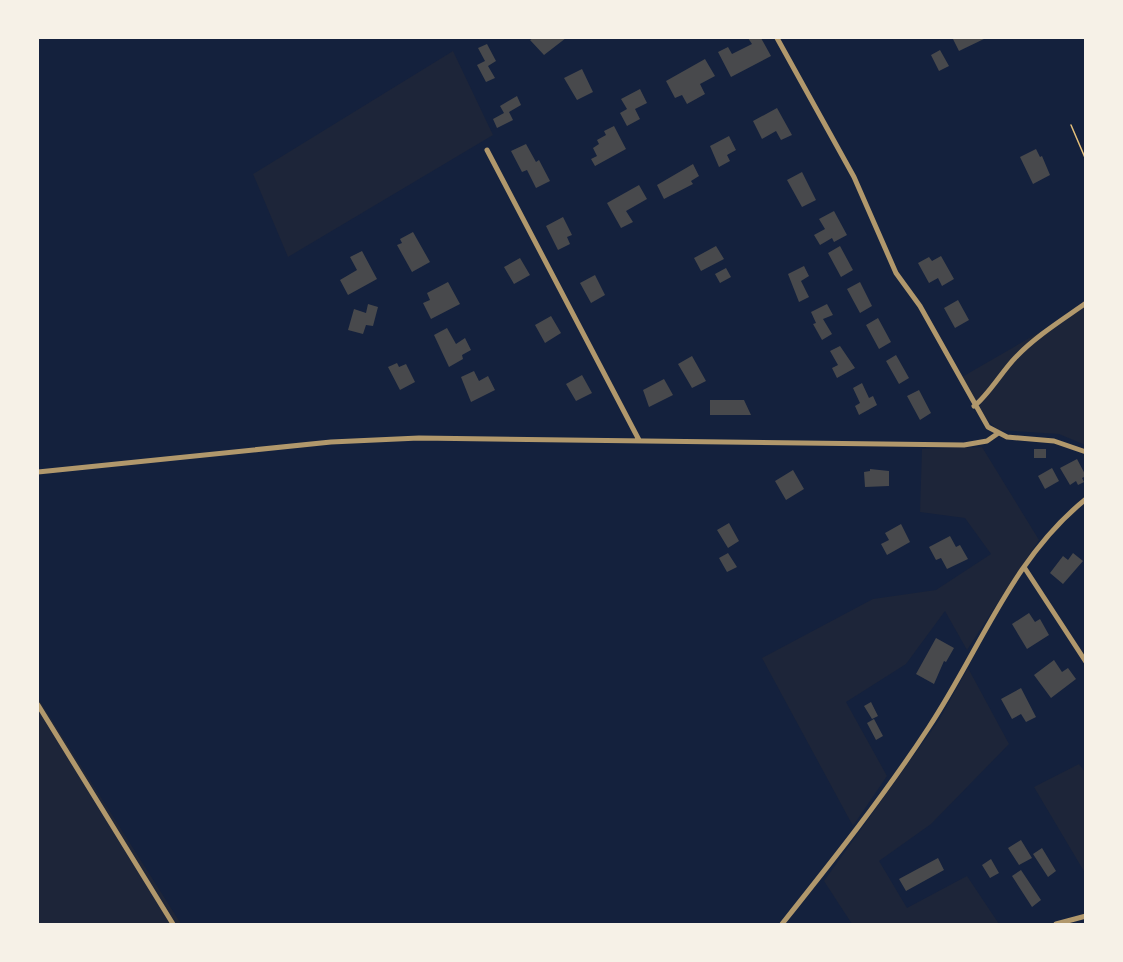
<svg xmlns="http://www.w3.org/2000/svg" width="1123" height="962" font-family="Mulish,sans-serif">
  <rect width="100%" height="100%" fill="#14213d"/>
  <path fill="#1d2539" d="M453 51 493 135 288 257 253 174Z
    M1085 306V445L1059 434 998 430 986 419 962 377Z
    M982 447 1039 540 967 650 945 611 906 664 846 702 887 776 853 826 762 658 873 599 936 590 991 554 965 518 920 512 922 449Z
    M968 668 1009 744 931 824 879 861 907 908 967 876 999 924H852L824 881 939 720Z
    M38 695V698L181 924H38Z
    M1079 764 1085 772V873L1034 787Z"/>
  <path fill="#48494c" d="M533 38H566L544 55 530 40Z
    M748 38H761L771 56 731 77 718 52 728 47 732 54 752 44Z
    M955 38H986L959 51 953 39Z
    M487 44 496 61 488 66 495 78 486 82 477 65 485 61 478 48Z
    M940 50 949 66 939 71 931 55Z
    M705 59 715 76 700 84 705 94 687 104 682 95 675 98 666 81Z
    M582 69 593 92 577 100 564 78Z
    M640 89 647 103 635 109 640 119 627 126 620 113 627 109 621 99Z
    M517 96 521 105 509 112 513 120 497 128 493 119 504 113 500 106Z
    M777 108 792 135 781 140 776 131 762 139 753 121Z
    M614 126 626 149 595 166 591 159 597 156 593 148 599 144 597 140 606 135 604 131Z
    M729 136 736 150 727 155 730 161 719 167 710 146Z
    M526 144 536 162 539 160 550 181 536 188 527 170 522 172 511 151Z
    M1036 149 1040 157 1042 156 1050 175 1033 184 1020 157Z
    M693 164 699 176 691 181 693 184 664 199 657 185Z
    M802 172 816 200 802 207 787 180Z
    M639 185 647 199 626 211 633 222 621 228 607 203Z
    M834 211 847 235 834 242 832 238 820 245 814 235 825 229 819 219Z
    M563 217 572 235 567 237 570 244 558 250 546 226Z
    M413 232 430 262 412 272 397 245 402 243 400 239Z
    M716 246 724 259 701 271 694 258Z
    M840 246 853 270 841 277 828 253Z
    M362 251 377 279 348 295 340 280 357 270 350 257Z
    M941 256 954 279 942 286 938 278 929 283 918 263 929 257 932 261Z
    M520 258 530 275 514 284 504 267Z
    M804 266 809 276 801 281 809 297 799 302 788 274Z
    M726 268 731 277 720 283 715 274Z
    M595 275 605 295 591 303 580 283Z
    M448 282 460 304 431 319 423 303 430 300 427 293Z
    M860 282 872 306 860 313 847 289Z
    M958 300 969 320 955 328 944 308Z
    M368 304 378 307 373 326 366 325 363 334 348 330 354 309 366 313Z
    M827 304 833 315 823 319 832 334 822 340 813 324 816 323 811 312Z
    M551 316 561 333 545 343 535 325Z
    M878 318 891 342 879 349 866 325Z
    M447 328 456 344 465 338 471 350 462 355 463 359 449 367 434 335Z
    M840 346 855 368 837 378 832 368 838 365 830 351Z
    M896 355 909 378 899 384 886 361Z
    M692 356 706 381 692 388 678 364Z
    M397 363 399 367 406 364 415 382 400 390 388 367Z
    M474 371 479 381 488 376 495 390 471 402 461 377Z
    M582 375 592 393 576 401 566 384Z
    M664 379 673 395 649 407 643 390Z
    M862 383 869 398 873 396 877 405 859 415 855 406 860 403 853 388Z
    M919 390 931 413 920 420 907 396Z
    M710 400H744L751 415H710Z
    M1034 449H1046V458H1034Z
    M1077 459 1086 476 1082 478 1084 482 1078 485 1076 481 1070 485 1060 468Z
    M1052 468 1059 481 1045 489 1038 476Z
    M870 469 889 471V486L865 487 864 472 870 471Z
    M793 470 804 489 786 500 775 481Z
    M729 523 739 541 728 548 717 530Z
    M901 524 910 542 887 555 881 544 889 540 885 533Z
    M950 536 956 547 960 545 968 559 947 569 941 558 936 560 929 547Z
    M728 553 737 567 727 572 719 558Z
    M1073 553 1083 561 1063 584 1050 573 1063 556 1068 560Z
    M1029 613 1035 622 1040 619 1049 635 1027 649 1012 624Z
    M936 638 954 648 946 662 944 661 934 684 916 674Z
    M1054 660 1062 672 1068 668 1076 679 1051 698 1034 675Z
    M1021 688 1036 717 1026 722 1021 714 1012 719 1001 699Z
    M871 702 878 716 872 719 864 706Z
    M874 719 883 736 876 740 867 723Z
    M1021 840 1032 858 1019 865 1008 848Z
    M1042 848 1056 871 1048 877 1033 854Z
    M938 858 944 870 906 891 899 879Z
    M991 859 999 873 990 878 982 865Z
    M1021 870 1041 900 1032 907 1012 876Z"/>
  <g fill="none" stroke-linecap="round" stroke-linejoin="round">
    <path stroke="#e5c07b" stroke-width="1.5" d="M1071 125 1086 160"/>
    <path stroke="#b1986c" stroke-width="5" d="M777 38 854 177 896 273 920 306 988 427 1007 437 1054 441 1086 452
      M487 150 639 440
      M974 406C987 397 1003 370 1016 357 1036 336 1062 320 1086 303
      M38 472 331 442 419 438 964 445 987 441 997 434
      M1024 567 1086 662
      M38 705 173 924
      M782 924C833 860 884 796 929 727 980 650 1012 558 1086 499
      M1056 924 1086 916"/>
  </g>
  <rect width="1123" height="962" fill="none" stroke="#f6f1e7" stroke-width="78"/>
</svg>
